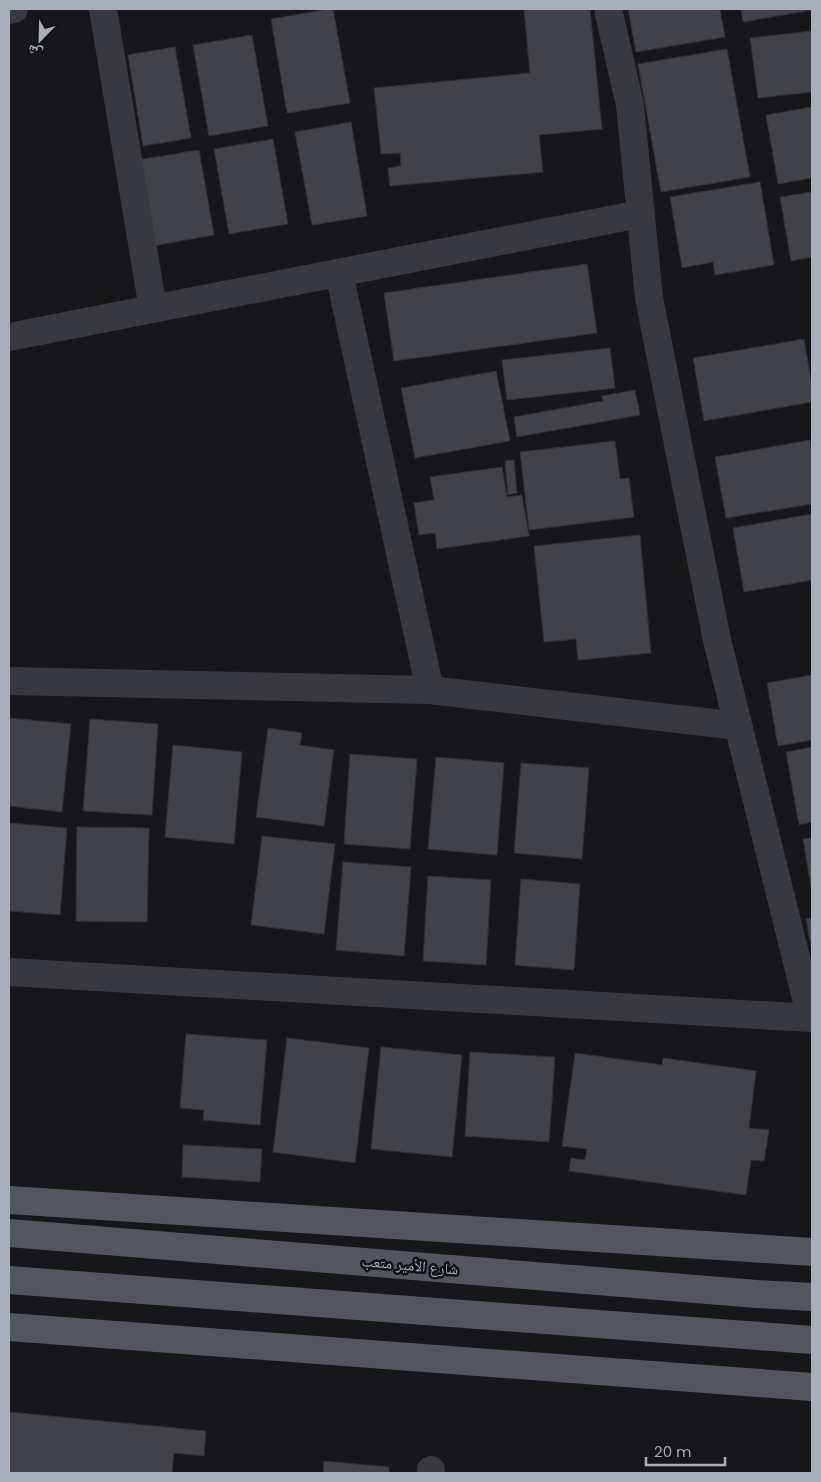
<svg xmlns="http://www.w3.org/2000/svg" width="821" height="1482" font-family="Poppins,'Noto Naskh Arabic',sans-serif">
  <rect width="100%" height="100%" fill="#171719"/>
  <path fill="#414247" stroke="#313136" d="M329 9H333L350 103 287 113 271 19Z
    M524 9H590L602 129 539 135 543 172 390 186 388 168 401 166 400 153 381 154 374 88 530 73Z
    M628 9H720L725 37 636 52Z
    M741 9H812V10L743 22Z
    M812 31V92L758 98 750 38Z
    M252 35 268 126 209 136 193 45Z
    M175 47 191 138 143 146 128 55Z
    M727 49 750 177 661 192 638 64Z
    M812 107V178L778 184 766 115Z
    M351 122 367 216 312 225 295 132Z
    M273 139 288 224 229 234 214 149Z
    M199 150 214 235 153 246 138 160Z
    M760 182 774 265 715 275 713 262 682 268 670 197Z
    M812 192V257L791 261 780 197Z
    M587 264 597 333 394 361 384 293Z
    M804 339 812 387V402L704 421 693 358Z
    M610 348 615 388 507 400 502 360Z
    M496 371 510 441 415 458 401 388Z
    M635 390 640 415 517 437 514 417 603 401 602 396Z
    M810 440 812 455V504L726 518 715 457Z
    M615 441 620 479 629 478 634 517 529 530 520 452Z
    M514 460 517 493 508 495 505 461Z
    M502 467 507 497 522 495 529 536 437 549 435 533 419 535 414 503 434 500 430 477Z
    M812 514V580L744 592 733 528Z
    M640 535 651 653 578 660 576 639 544 642 534 546Z
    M812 675V740L778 746 767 683Z
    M9 718 71 724 62 812 9 806Z
    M90 719 158 724 152 815 83 811Z
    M268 728 302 733 300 745 334 750 324 826 256 817Z
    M173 745 242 752 234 844 165 837Z
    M812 747V822L799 825 786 752Z
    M350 754 417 759 410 849 344 844Z
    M436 757 504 763 497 855 428 849Z
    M521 763 589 768 582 859 514 853Z
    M9 823 67 828 60 915 9 911Z
    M77 827 149 828 147 922 76 921Z
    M262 836 335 844 324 934 251 925Z
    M812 838V893L803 839Z
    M343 862 411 867 404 956 336 950Z
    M428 876 491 880 486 965 423 961Z
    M521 879 580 884 574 970 515 965Z
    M812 918V951L806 919Z
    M186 1034 267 1040 260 1125 203 1120 204 1110 180 1108Z
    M287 1038 369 1048 355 1163 273 1152Z
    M381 1047 462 1055 452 1157 371 1149Z
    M470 1052 555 1057 549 1142 465 1136Z
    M575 1053 662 1065 663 1058 756 1071 749 1128 769 1130 764 1161 751 1160 746 1195 569 1171 571 1158 585 1160 587 1149 562 1146Z
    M183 1145 262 1149 260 1182 182 1177Z
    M9 1412 206 1431 204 1456 174 1453 172 1473H9Z
    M324 1461 389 1467V1473H323Z"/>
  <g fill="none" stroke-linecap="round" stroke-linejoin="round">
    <path stroke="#38393f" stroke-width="28" d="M103 9 153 309
      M608 9 630 105 649 298 717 640 811 1018
      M9 10 14 9
      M339 273 430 690
      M9 337 640 214
      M9 681 430 690 738 726
      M9 972 812 1018
      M431 1470V1473"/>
    <path stroke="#54565e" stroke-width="28" d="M9 1200 812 1252
      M9 1233 757 1294 812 1297
      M9 1280 812 1340
      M9 1327 812 1387"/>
  </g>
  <g text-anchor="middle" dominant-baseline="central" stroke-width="5" stroke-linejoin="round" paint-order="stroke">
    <g font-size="15" fill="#a8afba" stroke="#121214">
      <text transform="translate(410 1265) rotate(5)">شارع الأمير متعب</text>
    </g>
  </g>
  <rect width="821" height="1482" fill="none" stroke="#a8afba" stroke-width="20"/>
  <g transform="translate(40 40) rotate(203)" stroke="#121214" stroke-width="4" paint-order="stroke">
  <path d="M0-4L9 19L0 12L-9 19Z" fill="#a8afba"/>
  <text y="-8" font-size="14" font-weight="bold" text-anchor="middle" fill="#a8afba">ش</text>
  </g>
  <path d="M646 1457v8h79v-8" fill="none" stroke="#a8afba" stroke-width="2.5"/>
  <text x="654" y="1457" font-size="15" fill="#a8afba" stroke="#121214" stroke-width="4" paint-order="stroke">20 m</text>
</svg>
